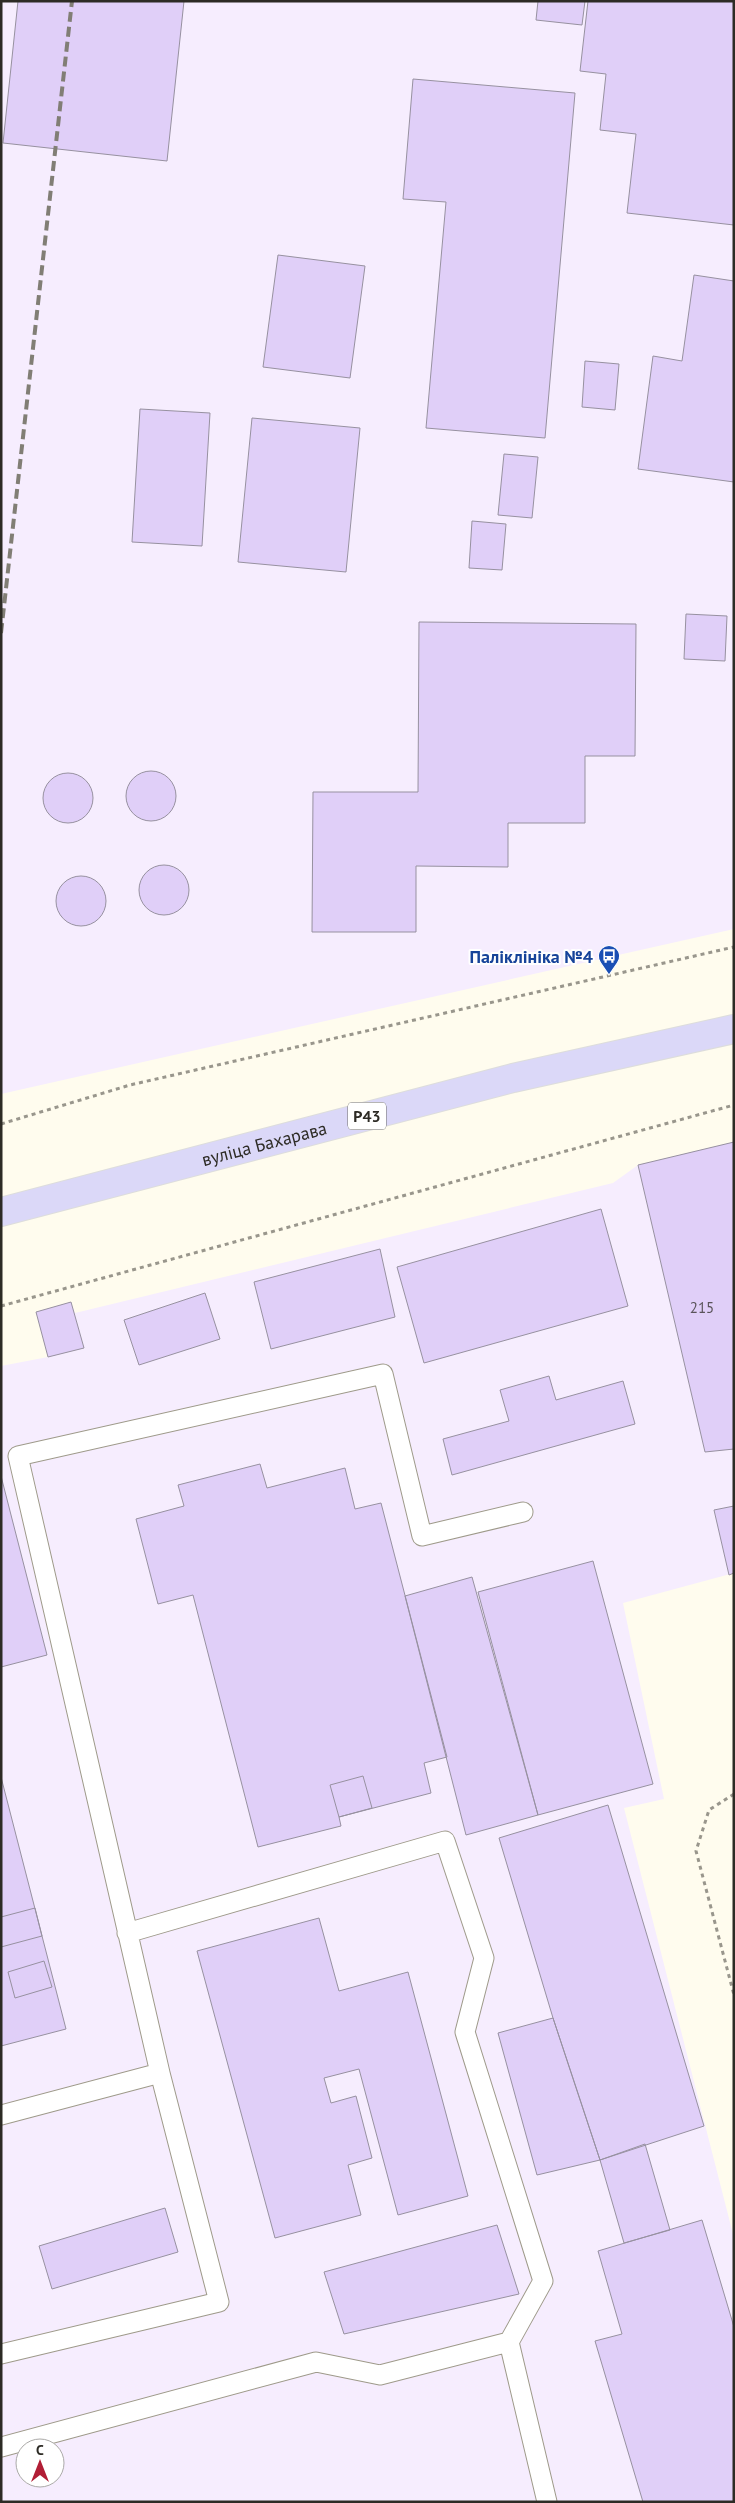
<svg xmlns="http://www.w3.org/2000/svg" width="735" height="2503" font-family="'PT Sans',sans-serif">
  <rect width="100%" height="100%" fill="#fffcee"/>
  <path fill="#f6edfe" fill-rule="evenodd" d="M1 1H734V929L1 1094Z
    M734 1142V1573L623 1603 664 1799 624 1808 734 2238V2502H1V1366L48 1357 36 1312 71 1302 75 1313 613 1183 638 1165ZM25 2448H55V2478H25Z"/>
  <path fill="#e0cff8" stroke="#9791a0" d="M18 1H184L167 161 3 143Z
    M538 1H585L582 25 536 20Z
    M588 1H734V225L627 213 636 134 600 130 606 74 580 71Z
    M413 79 575 93 545 438 426 428 446 202 403 199Z
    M278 255 365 266 350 378 263 367Z
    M694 275 734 281V482L638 469 653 356 682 361Z
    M585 361 619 364 615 410 582 407Z
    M140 409 210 413 202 546 132 542Z
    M252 418 360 428 346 572 238 562Z
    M504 454 538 457 532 518 498 515Z
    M472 521 506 524 502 570 469 568Z
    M686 614 727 616 725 661 684 659Z
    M419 622 636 624 635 756H585V823H508V867L416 866V932H312L313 792H418Z
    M126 796a25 25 0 1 1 50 0a25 25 0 1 1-50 0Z
    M43 798a25 25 0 1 1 50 0a25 25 0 1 1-50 0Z
    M139 890a25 25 0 1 1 50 0a25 25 0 1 1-50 0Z
    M56 901a25 25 0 1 1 50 0a25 25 0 1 1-50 0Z
    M734 1142V1449L705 1452 638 1165Z
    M601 1209 628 1306 424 1363 397 1267Z
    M380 1249 395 1317 271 1349 254 1282Z
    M205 1293 220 1339 139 1365 124 1320Z
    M71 1302 84 1348 48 1357 36 1312Z
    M549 1376 556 1400 623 1381 635 1424 452 1475 443 1439 509 1421 500 1390Z
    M260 1464 267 1488 345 1468 355 1509 381 1503 447 1757 424 1763 431 1793 339 1817 341 1826 258 1847 193 1595 158 1604 136 1519 184 1506 178 1485Z
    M1 1476 47 1655 1 1667Z
    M734 1506V1573L729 1575 714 1510Z
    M593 1561 653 1784 538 1815 478 1592Z
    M472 1577 538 1815 466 1835 405 1596Z
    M363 1776 372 1808 339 1817 330 1785Z
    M1 1777 66 2029 1 2046Z
    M608 1805 704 2126 600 2160 553 2018 499 1838Z
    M35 1908 42 1936 1 1947V1917Z
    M319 1918 339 1991 408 1972 468 2196 398 2215 359 2069 324 2078 331 2103 356 2096 372 2158 348 2165 361 2215 275 2238 197 1951Z
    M44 1961 52 1987 15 1998 8 1972Z
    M553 2018 600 2160 537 2175 498 2033Z
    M645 2144 670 2230 624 2243 600 2160Z
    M165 2208 178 2252 52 2289 39 2246Z
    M702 2220 734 2327V2502H643L595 2341 622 2334 598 2251Z
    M497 2225 519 2294 344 2334 324 2272Z"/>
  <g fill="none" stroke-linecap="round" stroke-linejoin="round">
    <g stroke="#9e9a8a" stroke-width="21">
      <path id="lane" d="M127 1933 445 1841 484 1958 465 2032 543 2281 509 2342
        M1 2115 160 2073 18 1456 383 1374 422 1536 523 1512
        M1 2354 219 2302 160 2073
        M1 2447 316 2362 380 2375 509 2342 547 2502"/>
    </g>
    <g stroke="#dddddc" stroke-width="30">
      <g id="primary">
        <path id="s1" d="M1 1212 513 1078 734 1029"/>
      </g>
    </g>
    <path stroke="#99968c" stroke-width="3" stroke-dasharray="4 4" stroke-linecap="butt" d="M1 1124 130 1085 734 947
      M1 1306 734 1105
      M734 1794 709 1810 696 1851 734 1995"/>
    <use href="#lane" stroke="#fff" stroke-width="19"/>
    <use href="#primary" stroke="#dbd8f8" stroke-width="28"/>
    <path stroke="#817e75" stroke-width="4" stroke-dasharray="10 5" stroke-linecap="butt" d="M1 633 72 1"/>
  </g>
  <defs>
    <g id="bus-pin" transform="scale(1.125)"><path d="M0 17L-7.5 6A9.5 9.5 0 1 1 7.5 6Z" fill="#1a4fb4" stroke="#fff"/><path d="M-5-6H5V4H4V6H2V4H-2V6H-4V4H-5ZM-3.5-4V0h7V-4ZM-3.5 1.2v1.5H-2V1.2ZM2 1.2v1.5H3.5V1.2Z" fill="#fff"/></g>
  </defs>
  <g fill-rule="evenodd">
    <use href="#bus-pin" x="609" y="956"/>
  </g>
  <g text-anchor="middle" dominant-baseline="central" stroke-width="4" stroke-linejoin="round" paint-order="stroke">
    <g font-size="15" fill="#5a545a">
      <text x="702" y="1307">215</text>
    </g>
    <rect fill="#fff" stroke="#6c6b66" stroke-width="1" x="348" y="1102.5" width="38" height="27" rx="4"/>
    <g font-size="16" font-weight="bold" fill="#2d2b25">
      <text x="367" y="1116">Р43</text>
    </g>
    <g font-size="18" font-weight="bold" fill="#164399" stroke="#fff" text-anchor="end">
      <text x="593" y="956">Паліклініка №4</text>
    </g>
    <g font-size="18" fill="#2d2b25" stroke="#fff">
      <text stroke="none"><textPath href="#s1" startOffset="272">вуліца Бахарава</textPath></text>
    </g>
  </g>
  <rect width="735" height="2503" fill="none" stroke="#2d2b25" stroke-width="5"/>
  <g transform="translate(40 2463)"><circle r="24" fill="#ffffff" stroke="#abaaa8"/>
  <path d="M0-4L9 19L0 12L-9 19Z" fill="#b11e36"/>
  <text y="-8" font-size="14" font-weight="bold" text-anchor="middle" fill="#2d2b25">С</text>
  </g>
</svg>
